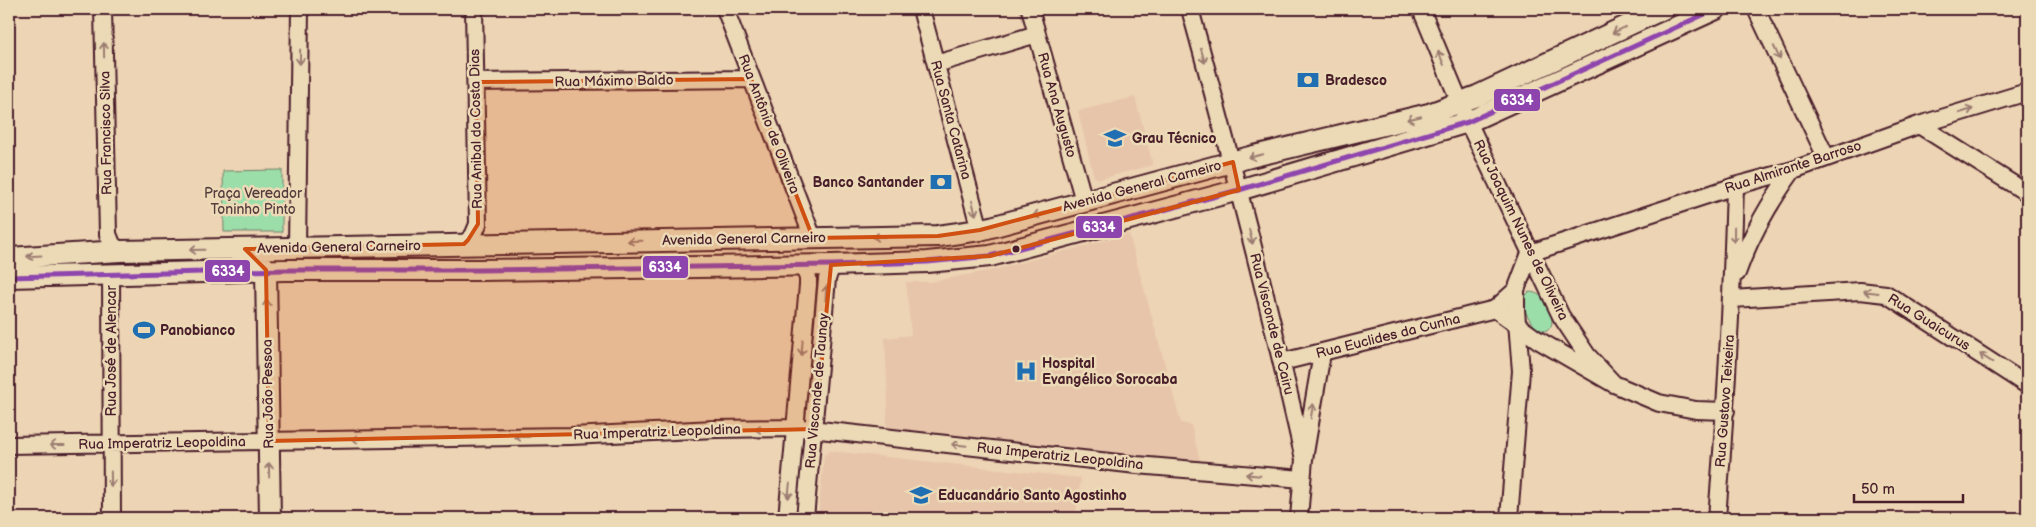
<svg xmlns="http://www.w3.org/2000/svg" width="2036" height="527" font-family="'Balsamiq Sans',sans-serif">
  <rect width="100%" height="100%" fill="#edd4b4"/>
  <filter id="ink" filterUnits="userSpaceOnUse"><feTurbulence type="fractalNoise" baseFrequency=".02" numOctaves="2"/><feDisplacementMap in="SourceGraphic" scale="10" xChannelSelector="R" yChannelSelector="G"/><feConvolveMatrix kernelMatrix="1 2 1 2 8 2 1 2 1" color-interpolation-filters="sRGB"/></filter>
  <g filter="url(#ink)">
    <path fill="#e7c5aa" d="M1135 97 1153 165 1100 179 1094 177 1078 111Z
      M1129 234 1181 423 1191 425 1201 464 886 429 888 403 885 338 911 335 906 282H930L997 269Z
      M830 451 1081 478 1075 518H818L824 455Z"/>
    <path fill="#9cdea9" stroke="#737e6a" d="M282 170V232H224L223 171Z
      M1529 292C1545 292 1555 313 1551 327L1545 331 1537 329C1529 319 1516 303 1529 292Z"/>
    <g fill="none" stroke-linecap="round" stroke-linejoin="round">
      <g stroke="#4a1f2b" stroke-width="20">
        <path id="minor" d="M103 9 108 234 112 244 120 251
          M725 9 813 238
          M921 9 980 230
          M1030 9 1084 201
          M1190 9C1231 158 1270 308 1304 459
          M1421 9 1468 122 1561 316 1587 355 1614 384
          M1756 9 1826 157
          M936 64 1037 34
          M476 82 751 79
          M1919 125 2027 193
          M464 244 473 236 478 224 474 9
          M297 247 300 9
          M1530 253 1735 186 1793 170 1919 125 2027 92
          M111 273 112 518
          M1737 273C1750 236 1770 202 1793 170
          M1732 299 1860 291 1886 294 2027 385
          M1495 309 1538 340 1614 384 1659 403 1696 410 1726 411
          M1282 362 1495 309 1516 290 1530 253
          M9 445 571 436 715 429 802 428 1137 465 1302 479
          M787 518 808 285V278L803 266
          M805 518 827 279 832 265
          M1299 518 1304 459 1322 353
          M1509 518 1521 371 1516 310V290
          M1717 518C1726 408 1732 297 1735 186"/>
      </g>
      <g stroke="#4a1f2b" stroke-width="24">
        <path id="major" d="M9 258 120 251 229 249 938 236 980 230 1250 157 1429 114 1477 96 1663 9
          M259 259 266 270 270 518
          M9 277 284 270H480L832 265 927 262 990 256 1239 190 1468 122 1716 9"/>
      </g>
      <use href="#minor" stroke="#ecdab7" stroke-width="16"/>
      <use href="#major" stroke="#ecdab7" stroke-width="20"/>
      <g stroke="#ecdab7" stroke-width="9">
        <path id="bus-1" d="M9 277 284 270H480L832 265 927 262 990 256 1239 190 1468 122 1716 9"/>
      </g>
      <use href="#bus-1" stroke="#8e44ad" stroke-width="5"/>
    </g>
    <defs><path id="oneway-shaft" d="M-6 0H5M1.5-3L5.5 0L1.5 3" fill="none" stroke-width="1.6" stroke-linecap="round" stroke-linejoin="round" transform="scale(1.25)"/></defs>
    <g stroke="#9b7c71">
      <use href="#oneway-shaft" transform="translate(1619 30) rotate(155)"/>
      <use href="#oneway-shaft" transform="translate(104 50) rotate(-91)"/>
      <use href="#oneway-shaft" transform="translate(1777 53) rotate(65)"/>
      <use href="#oneway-shaft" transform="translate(1203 56) rotate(74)"/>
      <use href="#oneway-shaft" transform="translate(300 57) rotate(91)"/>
      <use href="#oneway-shaft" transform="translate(1441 58) rotate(-113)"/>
      <use href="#oneway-shaft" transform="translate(1966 111) rotate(-17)"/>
      <use href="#oneway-shaft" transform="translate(1414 118) rotate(166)"/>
      <use href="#oneway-shaft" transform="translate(1256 156) rotate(166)"/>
      <use href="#oneway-shaft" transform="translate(974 208) rotate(75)"/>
      <use href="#oneway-shaft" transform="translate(1040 214) rotate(164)"/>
      <use href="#oneway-shaft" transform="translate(1734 235) rotate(91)"/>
      <use href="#oneway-shaft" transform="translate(880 237) rotate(179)"/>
      <use href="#oneway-shaft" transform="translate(1251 237) rotate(76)"/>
      <use href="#oneway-shaft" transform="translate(635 241) rotate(179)"/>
      <use href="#oneway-shaft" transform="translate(197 250) rotate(179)"/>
      <use href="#oneway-shaft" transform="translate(34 256) rotate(177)"/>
      <use href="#oneway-shaft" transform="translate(1871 292) rotate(-173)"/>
      <use href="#oneway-shaft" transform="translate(826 293) rotate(-85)"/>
      <use href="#oneway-shaft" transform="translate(267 307) rotate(-91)"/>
      <use href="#oneway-shaft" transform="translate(802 348) rotate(95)"/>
      <use href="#oneway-shaft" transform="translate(1986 358) rotate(-147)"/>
      <use href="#oneway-shaft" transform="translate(1312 411) rotate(-80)"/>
      <use href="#oneway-shaft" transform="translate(762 429) rotate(179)"/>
      <use href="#oneway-shaft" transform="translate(522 437) rotate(179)"/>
      <use href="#oneway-shaft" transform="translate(359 439) rotate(179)"/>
      <use href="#oneway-shaft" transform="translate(57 445) rotate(180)"/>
      <use href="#oneway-shaft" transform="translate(959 445) rotate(-174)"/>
      <use href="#oneway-shaft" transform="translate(269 470) rotate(-91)"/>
      <use href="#oneway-shaft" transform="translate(1253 475) rotate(-175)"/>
      <use href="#oneway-shaft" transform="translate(111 479) rotate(89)"/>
      <use href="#oneway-shaft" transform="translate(789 491) rotate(96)"/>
    </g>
  </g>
  <path fill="#d05011" fill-opacity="0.2" stroke="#d05011" stroke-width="4" stroke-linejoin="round" d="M751 79 813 238 938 236 980 230 1233 162 1239 190 990 256 831 265 815 429 269 441 266 270 245 249 464 244 468 240 478 224 476 82Z"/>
  <defs>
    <g id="bank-bare" transform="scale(1.725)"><path d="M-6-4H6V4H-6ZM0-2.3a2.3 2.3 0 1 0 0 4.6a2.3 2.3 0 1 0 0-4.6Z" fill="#1f6fb2" stroke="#ecdab7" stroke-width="2.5" paint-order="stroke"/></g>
    <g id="university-bare" transform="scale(1.725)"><path d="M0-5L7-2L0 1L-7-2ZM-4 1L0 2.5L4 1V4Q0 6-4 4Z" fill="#1f6fb2" stroke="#ecdab7" stroke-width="2.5" paint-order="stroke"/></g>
    <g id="stadium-bare" transform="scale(1.725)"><path d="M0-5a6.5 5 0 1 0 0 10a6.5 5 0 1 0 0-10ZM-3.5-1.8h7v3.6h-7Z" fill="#1f6fb2" stroke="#ecdab7" stroke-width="2.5" paint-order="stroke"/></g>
    <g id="hospital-bare" transform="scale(1.725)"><path d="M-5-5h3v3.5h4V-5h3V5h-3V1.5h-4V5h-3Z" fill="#1f6fb2" stroke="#ecdab7" stroke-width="2.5" paint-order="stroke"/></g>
    <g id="school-bare" transform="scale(1.725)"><path d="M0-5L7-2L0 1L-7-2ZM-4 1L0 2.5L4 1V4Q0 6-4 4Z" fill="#1f6fb2" stroke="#ecdab7" stroke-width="2.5" paint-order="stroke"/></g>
  </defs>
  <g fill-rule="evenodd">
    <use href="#bank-bare" x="1308" y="80"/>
    <use href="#university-bare" x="1115" y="138"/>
    <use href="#bank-bare" x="941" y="182"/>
    <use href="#stadium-bare" x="144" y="330"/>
    <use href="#hospital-bare" x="1026" y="371"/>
    <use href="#school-bare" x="921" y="495"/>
  </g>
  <circle fill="#4a1f2b" stroke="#ecdab7" stroke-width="2" cx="1016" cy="249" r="4.5"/>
  <g text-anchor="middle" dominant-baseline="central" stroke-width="5" stroke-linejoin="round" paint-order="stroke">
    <g font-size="14" font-weight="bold" fill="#4a1f2b" stroke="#ecdab7" text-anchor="start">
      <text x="1325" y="80">Bradesco</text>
      <text x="1132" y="138">Grau Técnico</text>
      <text x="924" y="182" text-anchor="end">Banco Santander</text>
      <text x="160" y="330">Panobianco</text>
      <text x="1042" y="363">Hospital<tspan x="1042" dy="16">Evangélico Sorocaba</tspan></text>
      <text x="938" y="495">Educandário Santo Agostinho</text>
    </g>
    <g font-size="14" fill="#4a1f2b" stroke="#ecdab7">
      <text transform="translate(614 81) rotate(-1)">Rua Máximo Baldo</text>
      <text transform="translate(1057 105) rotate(74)">Rua Ana Augusto</text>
      <text transform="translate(951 120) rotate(75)">Rua Santa Catarina</text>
      <text transform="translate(769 124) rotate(69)">Rua Antônio de Oliveira</text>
      <text transform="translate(476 129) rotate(-91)">Rua Anibal da Costa Dias</text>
      <text transform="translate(106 133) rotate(-91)">Rua Francisco Silva</text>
      <text transform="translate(1793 167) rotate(-18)">Rua Almirante Barroso</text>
      <text transform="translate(1142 186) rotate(-15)">Avenida General Carneiro</text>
      <text transform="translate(1521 230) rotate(64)">Rua Joaquim Nunes de Oliveira</text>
      <text transform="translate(744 239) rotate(-1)">Avenida General Carneiro</text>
      <text transform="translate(339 247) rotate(-1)">Avenida General Carneiro</text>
      <text transform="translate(1929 322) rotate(32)">Rua Guaicurus</text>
      <text transform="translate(1272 324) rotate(76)">Rua Visconde de Cairu</text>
      <text transform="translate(1388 336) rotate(-14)">Rua Euclides da Cunha</text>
      <text transform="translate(111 351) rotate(-90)">Rua José de Alencar</text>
      <text transform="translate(817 391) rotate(-85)">Rua Visconde de Taunay</text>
      <text transform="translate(268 394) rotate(-91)">Rua João Pessoa</text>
      <text transform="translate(1725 401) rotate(-86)">Rua Gustavo Teixeira</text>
      <text transform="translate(657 432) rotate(-2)">Rua Imperatriz Leopoldina</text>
      <text transform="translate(162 443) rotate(-1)">Rua Imperatriz Leopoldina</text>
      <text transform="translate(1060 456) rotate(6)">Rua Imperatriz Leopoldina</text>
    </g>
    <g font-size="14" fill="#563c3e" stroke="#ecdab7">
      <text x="253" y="193">Praça Vereador<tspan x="253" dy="16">Toninho Pinto</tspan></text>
    </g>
  </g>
  <g stroke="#ecdab7" stroke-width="2">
    <rect x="1493" y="88" width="48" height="24" rx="5" fill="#8e44ad"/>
    <rect x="1075" y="215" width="48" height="24" rx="5" fill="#8e44ad"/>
    <rect x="642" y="255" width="47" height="24" rx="5" fill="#8e44ad"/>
    <rect x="204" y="259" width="47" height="24" rx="5" fill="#8e44ad"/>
  </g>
  <g font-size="14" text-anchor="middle" font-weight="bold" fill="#fff">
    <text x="1517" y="105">6334</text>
    <text x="1099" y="232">6334</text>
    <text x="665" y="272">6334</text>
    <text x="228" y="276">6334</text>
  </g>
  <rect width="2036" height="527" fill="none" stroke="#ecdab7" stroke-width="30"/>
  <rect x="15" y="15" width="2006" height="497" fill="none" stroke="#4a1f2b" stroke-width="2" filter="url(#ink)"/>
  <path d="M1854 494v8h109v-8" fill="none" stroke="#4a1f2b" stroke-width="2.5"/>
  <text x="1861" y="494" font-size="15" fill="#4a1f2b" stroke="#ecdab7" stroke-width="4" paint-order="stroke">50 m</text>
</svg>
